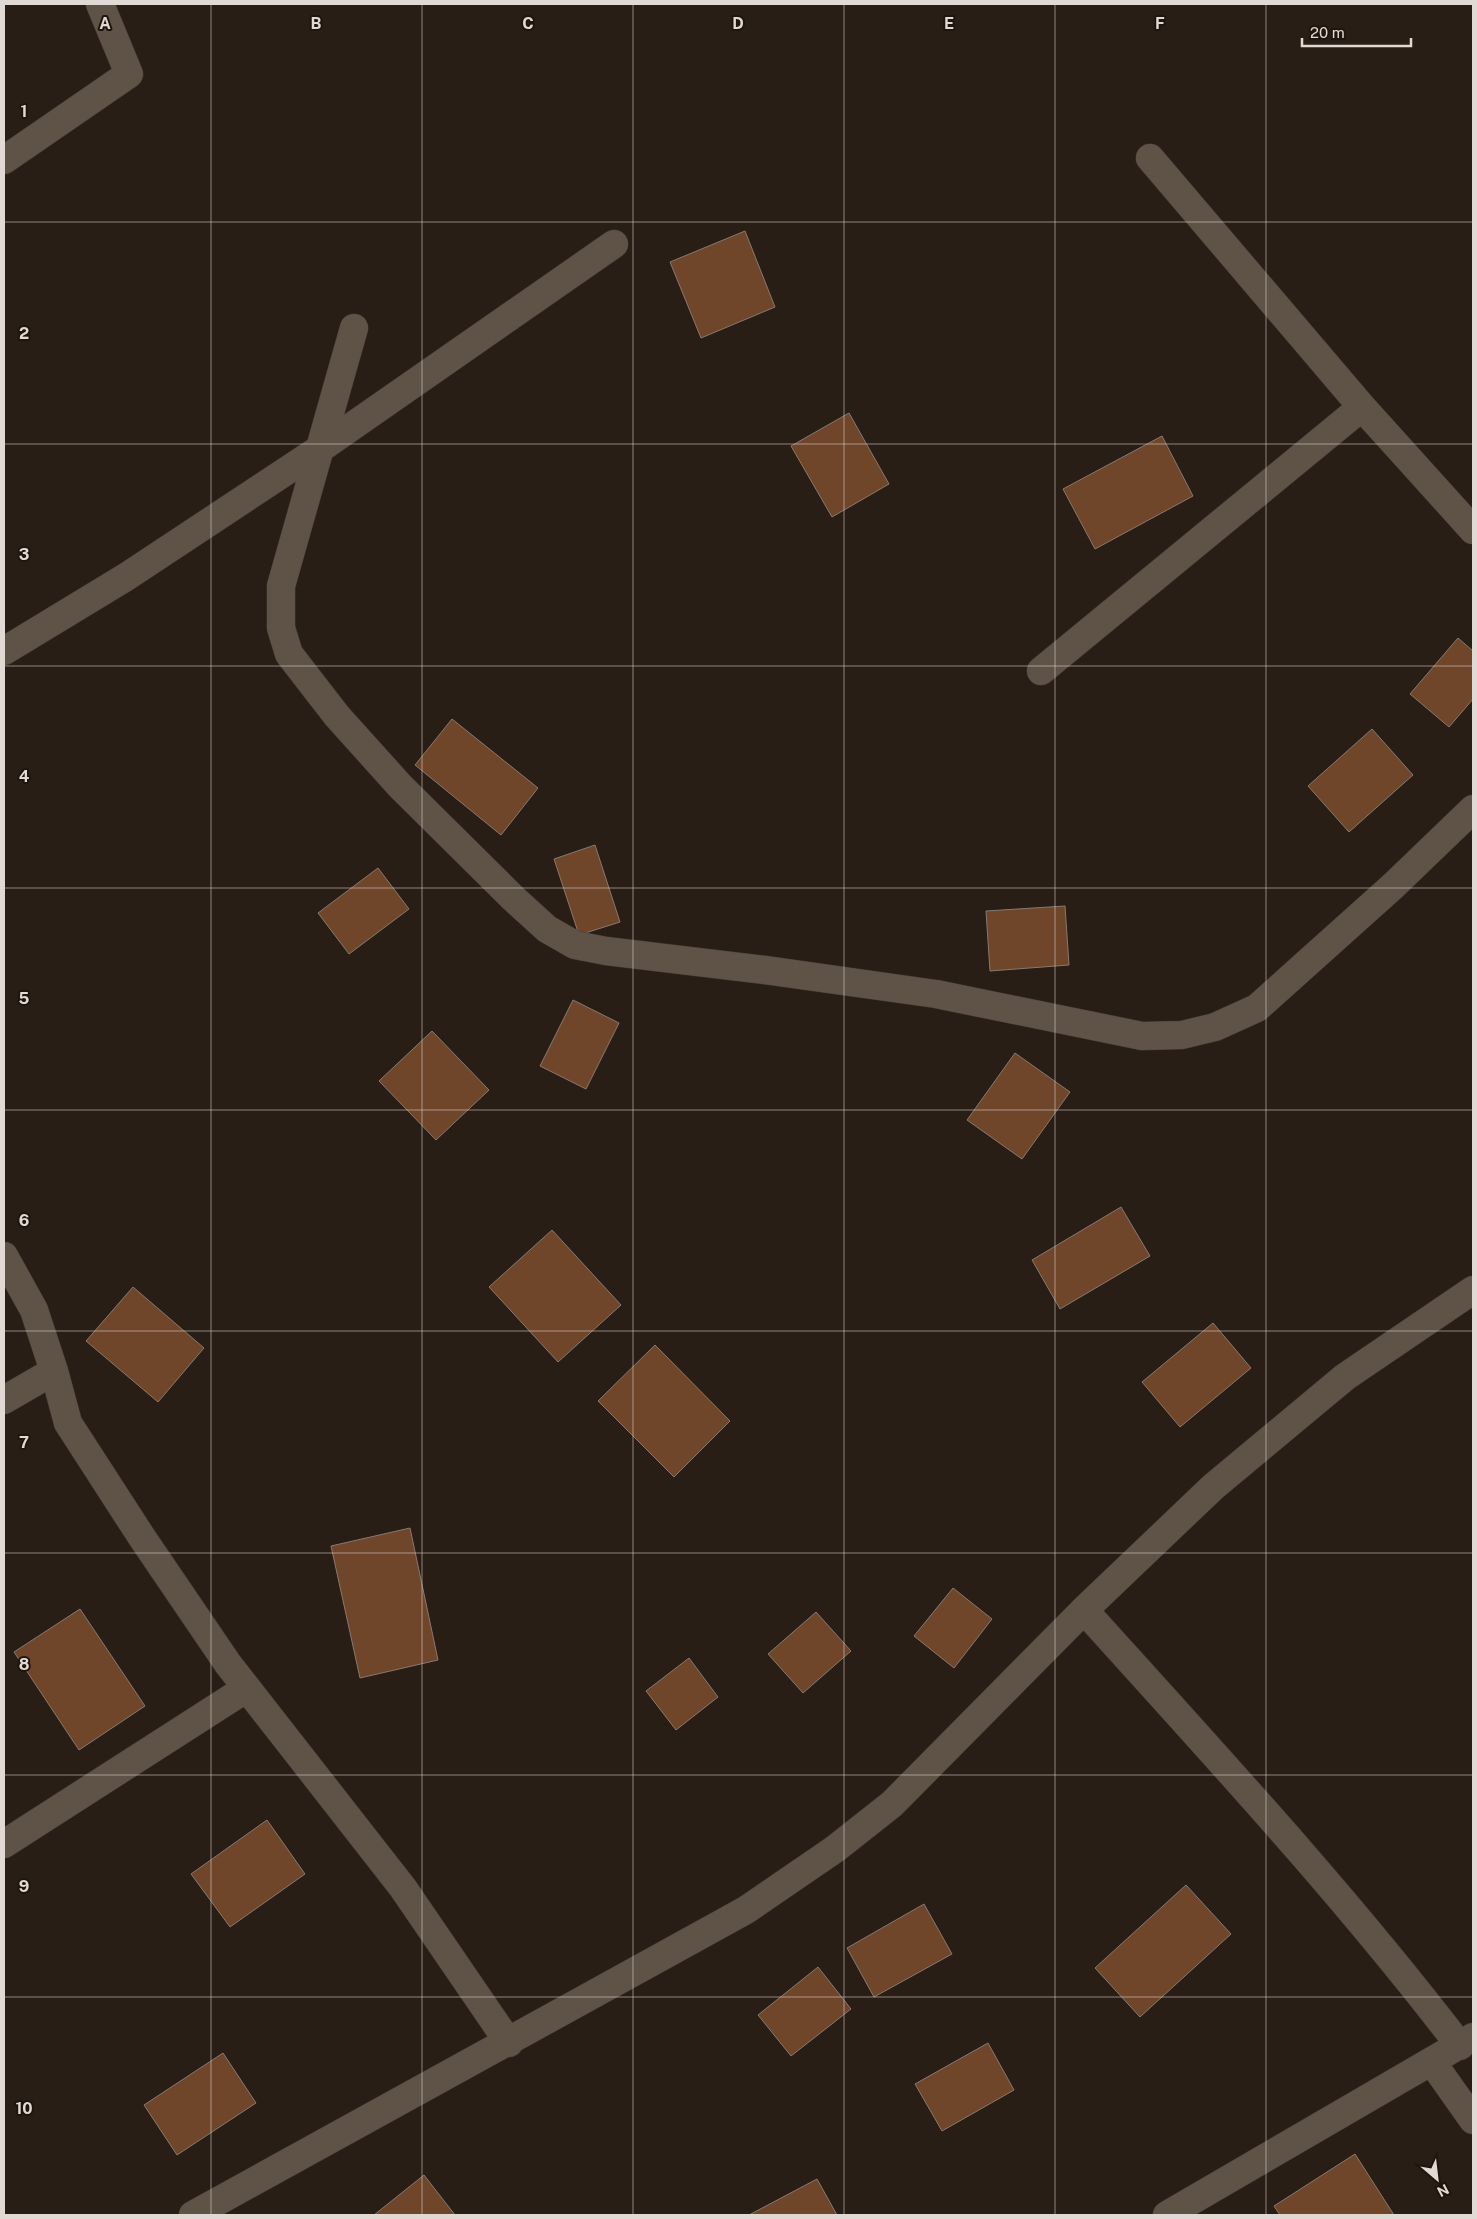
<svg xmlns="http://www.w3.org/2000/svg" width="1477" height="2219" font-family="'Public Sans',sans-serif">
  <rect width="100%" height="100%" fill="#281e15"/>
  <path fill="#70462b" stroke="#887970" d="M745 231 775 307 701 338 670 262Z
    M849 413 889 484 832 517 791 446Z
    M1162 436 1193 496 1095 549 1063 489Z
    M1458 638 1473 651V699L1449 727 1410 694Z
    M452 719 538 788 501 835 415 765Z
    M1372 729 1413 775 1349 832 1308 786Z
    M595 845 620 922 579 935 554 859Z
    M378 868 409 909 349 954 318 913Z
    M1065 906 1069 965 990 971 986 911Z
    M573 1000 619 1023 586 1089 540 1066Z
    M432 1031 489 1090 436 1140 379 1081Z
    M1015 1053 1070 1092 1022 1159 967 1120Z
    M1121 1207 1150 1256 1060 1309 1032 1260Z
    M552 1230 621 1305 558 1362 489 1287Z
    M133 1287 204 1348 158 1402 86 1341Z
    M1213 1323 1251 1368 1180 1427 1142 1382Z
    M655 1345 730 1421 674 1477 598 1401Z
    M410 1528 438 1660 360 1678 331 1546Z
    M953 1588 992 1619 954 1668 914 1636Z
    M80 1609 145 1706 79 1750 14 1652Z
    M816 1612 851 1651 803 1693 768 1654Z
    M689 1658 718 1697 676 1730 646 1691Z
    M267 1820 305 1874 230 1927 191 1874Z
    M1186 1885 1231 1934 1140 2017 1095 1968Z
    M924 1904 952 1954 874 1997 847 1948Z
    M818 1967 851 2009 791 2056 758 2015Z
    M988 2043 1014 2090 942 2131 915 2084Z
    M223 2053 256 2103 177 2155 144 2105Z
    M1355 2154 1394 2215H1280L1274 2206Z
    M424 2175 455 2215H374Z
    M817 2179 837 2215H749Z"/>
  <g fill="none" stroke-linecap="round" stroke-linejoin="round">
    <g stroke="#433a34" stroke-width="29">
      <path id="street" d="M1150 158 1362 407 1473 530
        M4 160 129 74 100 4
        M354 328 281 586V628L289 654 337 716 400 786 513 898 547 929 575 945 606 951 765 970 936 994 1142 1036 1182 1035 1215 1027 1257 1008 1393 886 1473 809
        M4 651 126 577 321 448 614 244
        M1041 671 1362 407
        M4 1256 34 1310 54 1371 68 1423 141 1536 228 1664 403 1888 509 2043
        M4 1400 54 1371
        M1084 1610C1212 1752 1343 1893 1460 2046
        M4 1844 247 1688
        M1432 2062 1473 2120
        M193 2215 746 1910 835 1849 892 1804 1084 1610 1213 1487 1345 1377 1473 1290
        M1167 2215 1473 2037"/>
    </g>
    <use href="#street" stroke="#5f5348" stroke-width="28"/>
  </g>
  <path fill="none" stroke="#e1dad4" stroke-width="1" stroke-opacity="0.55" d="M211 4V2215M422 4V2215M633 4V2215M844 4V2215M1055 4V2215M1266 4V2215M4 222H1473M4 444H1473M4 666H1473M4 888H1473M4 1110H1473M4 1331H1473M4 1553H1473M4 1775H1473M4 1997H1473"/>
  <g font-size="16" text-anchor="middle" font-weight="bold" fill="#e1dad4" stroke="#1f150c" stroke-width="4" stroke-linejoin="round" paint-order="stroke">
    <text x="105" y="29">A</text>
    <text x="316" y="29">B</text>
    <text x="528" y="29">C</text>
    <text x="738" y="29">D</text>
    <text x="949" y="29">E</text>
    <text x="1160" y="29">F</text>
    <text x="24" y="117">1</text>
    <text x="24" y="339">2</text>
    <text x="24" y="560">3</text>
    <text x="24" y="782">4</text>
    <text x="24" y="1004">5</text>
    <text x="24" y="1226">6</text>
    <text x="24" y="1448">7</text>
    <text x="24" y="1670">8</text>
    <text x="24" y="1892">9</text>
    <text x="24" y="2114">10</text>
  </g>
  <rect width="1477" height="2219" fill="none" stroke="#e1dad4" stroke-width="10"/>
  <g transform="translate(1437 2179) rotate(152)" stroke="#1f150c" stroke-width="4" paint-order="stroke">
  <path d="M0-4L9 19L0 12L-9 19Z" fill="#e1dad4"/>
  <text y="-8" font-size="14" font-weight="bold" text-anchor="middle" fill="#e1dad4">N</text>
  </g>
  <path d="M1302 38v8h109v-8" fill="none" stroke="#e1dad4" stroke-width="2.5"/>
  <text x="1310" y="38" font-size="15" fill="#e1dad4" stroke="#1f150c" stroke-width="4" paint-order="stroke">20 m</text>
</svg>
